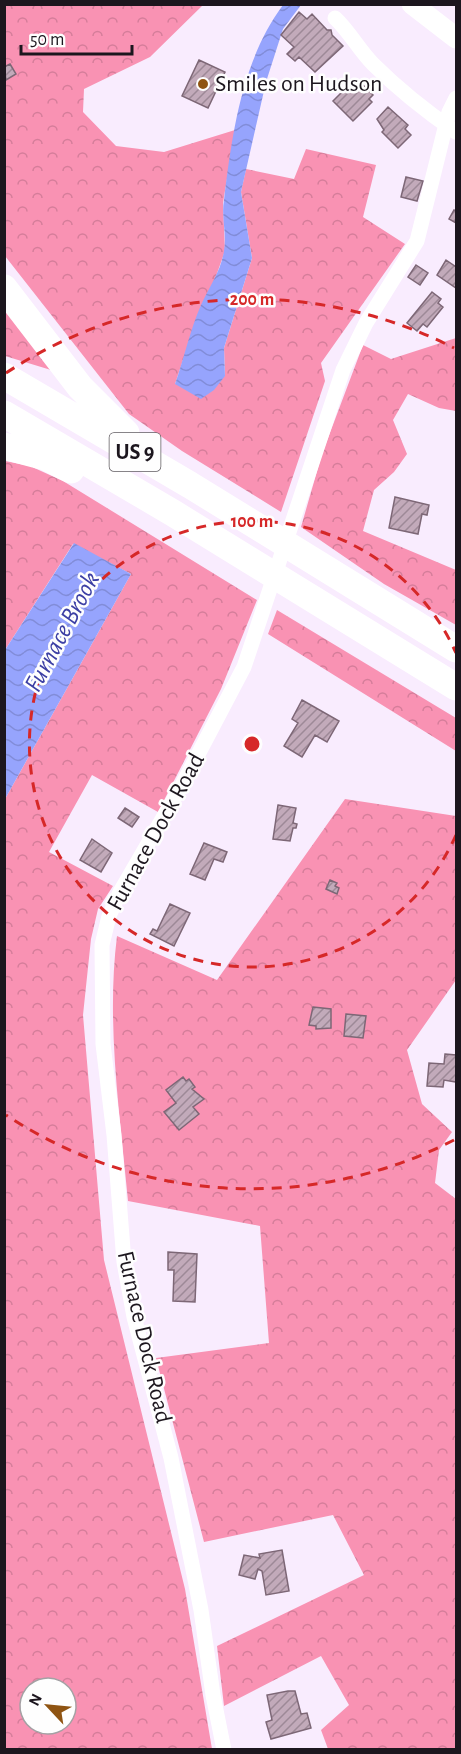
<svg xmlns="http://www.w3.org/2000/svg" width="461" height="1754" font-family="'Alegreya Sans',sans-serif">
  <defs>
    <pattern id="forest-crowns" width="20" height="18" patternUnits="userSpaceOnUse" patternTransform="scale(1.5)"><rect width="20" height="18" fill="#f992b3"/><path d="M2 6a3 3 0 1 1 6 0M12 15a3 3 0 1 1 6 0" fill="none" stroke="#d57d9a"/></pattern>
    <pattern id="water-waves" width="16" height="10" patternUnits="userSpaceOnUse" patternTransform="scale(1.5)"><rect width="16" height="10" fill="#96a4fd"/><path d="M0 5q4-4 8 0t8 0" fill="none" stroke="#818cd8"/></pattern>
    <pattern id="building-hatch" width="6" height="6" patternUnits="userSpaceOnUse" patternTransform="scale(1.5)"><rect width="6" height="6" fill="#c2aaba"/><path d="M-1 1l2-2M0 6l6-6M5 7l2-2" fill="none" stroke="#9d8997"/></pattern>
  </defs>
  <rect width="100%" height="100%" fill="#f9ecfe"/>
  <path fill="url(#forest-crowns)" fill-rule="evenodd" d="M5 4 203 5 150 57 84 89 83 112 116 146 164 152 235 130 223 203 225 251 215 279 201 306 175 384 225 376 224 348 252 258 241 192 246 169 294 179 306 149 376 165 363 217 405 244 321 363 325 381 281 512 182 451 129 414 5 256Z
    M5 310 51 370 5 356Z
    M456 338V411L439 408 408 394 393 420 407 454 394 472 374 490 363 531 456 570V625L384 584 301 527 322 454 363 345 391 359Z
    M5 461 30 466 63 481 257 600 221 689 158 812 92 775 49 852 113 886 98 909 91 939 83 1015 104 1260 185 1589 212 1749H5V799L131 574 73 544 5 650ZM30 1688H66V1724H30Z
    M277 610 456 718V751L268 634Z
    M345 799 456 816V980L407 1050 422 1104 452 1132 439 1150 435 1183 456 1199V1749H328L321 1730 349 1705 321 1656 224 1706 217 1646 364 1575 333 1515 204 1542 156 1358 269 1343 260 1226 128 1201C120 1114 106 1024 117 936L217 980Z"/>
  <path fill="url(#water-waves)" d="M283 5H301L283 29 266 82 241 192 252 258 224 348 225 376 214 390 201 399 175 384C184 358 190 330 201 305 209 287 221 271 224 251 227 234 221 217 224 200 232 134 242 60 283 5Z
    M74 543 131 574 5 799V650Z"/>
  <path fill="url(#building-hatch)" stroke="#7d6776" stroke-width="1.5" d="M299 12 307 19 312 14 327 30H331L332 35 343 46 315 72 299 57 295 61 287 54 294 47 281 35Z
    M199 60 225 72 208 108 182 96Z
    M10 64 16 74 6 80 4 67Z
    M360 82 373 95 369 99 372 102 353 121 333 101 344 90 346 92 354 83 357 86Z
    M388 107 408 125 405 129 411 135 398 148 382 132 384 130 377 119Z
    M406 177 423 181 417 201 401 197Z
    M454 210 456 211V223L449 219Z
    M446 260 456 267V288L437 275Z
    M416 265 428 273 420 285 408 277Z
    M432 292 441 299 438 303 443 307 427 327 423 324 417 331 407 323Z
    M395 497 429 505 427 515 422 514 418 534 389 528Z
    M302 700 339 721 327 742 315 735 302 757 284 746 298 723 292 719Z
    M278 805 296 808 293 823 297 824 296 828H293L290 841 273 839Z
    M125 808 139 817 132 827 118 818Z
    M92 839 112 853 101 872 80 860Z
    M204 843 227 852 223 862 214 859 205 880 190 874Z
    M330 880 337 883 335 886 339 888 337 894 326 889Z
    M170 904 190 913 174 946 150 934 153 929 157 931Z
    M313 1007 331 1009V1028L316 1029V1026L309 1025Z
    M346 1014 366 1016 363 1038 344 1036Z
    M445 1054 456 1055V1082L444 1080 443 1087 427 1086 429 1063 444 1064Z
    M183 1077 186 1081 189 1079 195 1087 192 1089 204 1099 193 1107 199 1114 179 1130 164 1112 176 1103 166 1090Z
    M168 1252 197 1254 195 1302 173 1301 174 1270H168Z
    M282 1550 289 1591 266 1595 262 1571 258 1569 255 1579 239 1575 244 1555 260 1558 259 1554Z
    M288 1691H295L301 1714 307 1713 311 1728 271 1739 266 1722 272 1720 267 1695Z"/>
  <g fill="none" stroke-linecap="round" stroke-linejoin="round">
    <path stroke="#fff" stroke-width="15" d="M335 18C350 32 359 50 373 64 399 90 427 112 456 132
      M224 1750 213 1695 201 1610 171 1458 134 1317 124 1262 114 1135 103 1044 102 945 109 916 120 892 182 785 244 667 343 370 366 323 417 241 449 112 456 98"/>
    <path stroke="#fff" stroke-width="21" d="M412 4 456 38"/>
    <path stroke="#fff" stroke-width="27" d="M4 288 80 387 126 433
      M4 376 190 485 456 649
      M4 414 173 513 456 687
      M4 446 45 457 71 470"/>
  </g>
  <g fill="none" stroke="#d62828" stroke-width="3" stroke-dasharray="10 8">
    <path d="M456 835A223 223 0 1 1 456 653"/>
    <path d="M454 1140A445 445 0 0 1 6 1115M6 373A445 445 0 0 1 454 348"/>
  </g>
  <circle fill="#8f5412" stroke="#fefefe" stroke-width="2" cx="203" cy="84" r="6"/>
  <g text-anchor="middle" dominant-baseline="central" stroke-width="5" stroke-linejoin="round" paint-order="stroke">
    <rect fill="#fefefe" stroke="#605c61" stroke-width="1.5" x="109.5" y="433" width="51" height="38" rx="4.5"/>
    <g font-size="22" font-weight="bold" fill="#1c161e">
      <text x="135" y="452">US 9</text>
    </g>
    <g font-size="24" fill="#1c161e" stroke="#fefefe" text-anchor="start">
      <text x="215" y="84">Smiles on Hudson</text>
    </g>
    <g font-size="24" fill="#1c161e" stroke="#fefefe">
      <text transform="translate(156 832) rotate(-61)">Furnace Dock Road</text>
      <text transform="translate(144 1337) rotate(77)">Furnace Dock Road</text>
    </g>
    <g font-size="26" font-style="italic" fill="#3d40a5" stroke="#fefefe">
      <text transform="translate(62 632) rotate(-62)">Furnace Brook</text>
    </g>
  </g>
  <circle cx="252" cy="744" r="9" fill="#d62828" stroke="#fefefe" stroke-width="3"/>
  <g font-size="18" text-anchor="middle" font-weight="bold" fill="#d62828" stroke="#fefefe" stroke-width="5" stroke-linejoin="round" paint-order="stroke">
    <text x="252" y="305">200 m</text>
    <text x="252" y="527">100 m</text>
  </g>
  <rect width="461" height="1754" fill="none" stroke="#1c161e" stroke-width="12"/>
  <g transform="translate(48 1706) rotate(296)"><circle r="28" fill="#fefefe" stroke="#a4a1a4" stroke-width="1.5"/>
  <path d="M0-4.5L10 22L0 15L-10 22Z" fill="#8f5412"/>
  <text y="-9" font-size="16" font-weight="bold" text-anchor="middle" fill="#1c161e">N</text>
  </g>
  <path d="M21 45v9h111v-9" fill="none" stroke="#1c161e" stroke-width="3"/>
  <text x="30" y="45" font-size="18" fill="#1c161e" stroke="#fefefe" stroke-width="4.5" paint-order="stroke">50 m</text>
</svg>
